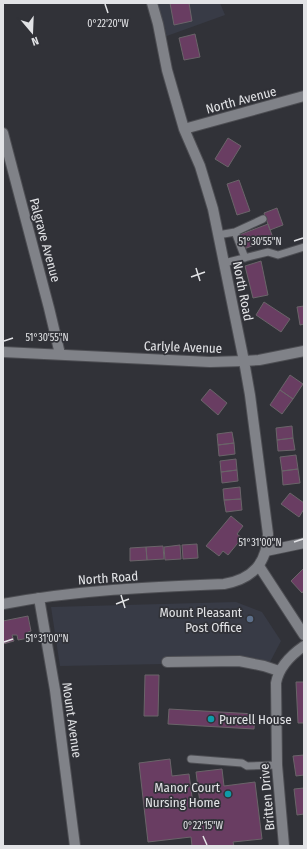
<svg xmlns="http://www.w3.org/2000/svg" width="307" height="849" font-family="'Fira Sans Condensed',sans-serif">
  <rect width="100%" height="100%" fill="#313238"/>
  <path fill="#383b46" d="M153 3H220L225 15 164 37Z
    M236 602 262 612 281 641 270 662 60 666 51 607Z"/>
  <path fill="#693d62" stroke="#6a6469" d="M170 3H189L192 21 174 25Z
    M195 34 200 57 184 60 179 38Z
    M228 138 241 146 228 167 215 159Z
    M239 180 250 211 237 215 227 184Z
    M277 208 283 225 270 230 264 213Z
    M268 224 273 238 244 249 239 235Z
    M261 261 268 295 253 298 245 266Z
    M264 302 290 319 281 332 256 315Z
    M304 306V324L300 325 297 307Z
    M290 375 303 384 293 399 280 390Z
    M210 389 227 403 218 415 201 400Z
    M280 390 293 399 282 414 270 405Z
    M292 426 293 438 277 440 276 428Z
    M232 432 234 443 218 445 217 434Z
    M293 438 295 450 278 451 277 440Z
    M234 443 235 454 219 456 218 445Z
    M296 455 298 469 282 471 280 457Z
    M236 459 237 470 221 472 220 461Z
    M298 469 300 483 283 485 282 471Z
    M237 470 238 481 222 483 221 472Z
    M240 487 241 499 224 500 223 489Z
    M290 493 304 503V509L299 517 281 504Z
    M241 499 242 510 226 512 224 500Z
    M231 516 243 526 237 534 242 538 228 555 223 551 219 556 206 546Z
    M197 544 198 558 183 559 182 545Z
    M180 545 181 559 165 560 164 547Z
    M163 546 164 559 147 560 146 547Z
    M146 547 147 560 130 561V548Z
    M304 568V590L302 593 291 581Z
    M28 616 31 631 28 632 29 638 18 640 17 635H12L14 641 3 644V621Z
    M145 675H159L158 716H144Z
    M296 682H304V723H298Z
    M169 709 255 714 254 729 168 724Z
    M304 755V775L296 776 293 756Z
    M170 759 172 776 189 774 193 804 200 803 196 772 222 769 224 786 255 782 262 839 233 842 234 846H192L191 837 148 842 139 763Z
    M304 788V814L297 815 294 789Z"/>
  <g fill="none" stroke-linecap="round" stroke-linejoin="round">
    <g stroke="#4d4e53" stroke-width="9">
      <path id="lane" d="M235 232 245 258
        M218 235 235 232 263 219
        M224 263 268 252 278 255 304 247
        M191 759 242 763 247 766 277 765"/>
    </g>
    <g stroke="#4d4e53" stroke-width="12">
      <path id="street" d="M184 129 304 96
        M3 133 49 308 60 354
        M3 352 210 362 244 361 213 209 200 166 184 129 167 70 158 24 152 3
        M266 551 304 543
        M259 566 304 635
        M39 598 55 690 75 846
        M167 662 239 661 264 666 279 671
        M284 846 277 765 276 683C279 666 291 655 304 646"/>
    </g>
    <g stroke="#4d4e53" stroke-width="12">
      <path id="secondary" d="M3 604C76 590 150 587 224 584 253 579 267 563 268 534L250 395 244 361 259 360 304 351"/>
    </g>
    <use href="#lane" stroke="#808288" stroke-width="7"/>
    <use href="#street" stroke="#808288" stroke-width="10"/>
    <use href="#secondary" stroke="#808288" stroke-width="10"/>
  </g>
  <path fill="none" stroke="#e2e3e6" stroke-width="1.5" d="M105 4 108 13M294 241 303 238M196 268 200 281M191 277 205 272M4 341 13 338M294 542 303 539M121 595 125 608M116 604 129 599M4 642 13 639M203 836 207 845"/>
  <circle fill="#5c6f8a" stroke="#313238" stroke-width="1.5" cx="250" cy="619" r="4"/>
  <g fill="#0f9aa8" stroke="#313238" stroke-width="1.5">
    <circle cx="211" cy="719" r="4"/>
    <circle cx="228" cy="794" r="4"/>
  </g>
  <g text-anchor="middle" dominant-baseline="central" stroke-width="3.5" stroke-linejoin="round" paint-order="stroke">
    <g font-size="13" fill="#e2e3e6" stroke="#313238">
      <text transform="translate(241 100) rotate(-15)">North Avenue</text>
      <text transform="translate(45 240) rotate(75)">Palgrave Avenue</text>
      <text transform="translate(243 291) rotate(79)">North Road</text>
      <text transform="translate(183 347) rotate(2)">Carlyle Avenue</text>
      <text transform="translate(108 578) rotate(-4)">North Road</text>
      <text transform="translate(72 720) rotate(82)">Mount Avenue</text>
      <text transform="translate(267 797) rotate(-95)">Britten Drive</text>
    </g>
    <g font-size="13" fill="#e2e3e6" stroke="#313238" text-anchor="end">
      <text x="242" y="612">Mount Pleasant<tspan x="242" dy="15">Post Office</tspan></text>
      <text x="219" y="719" text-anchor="start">Purcell House</text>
      <text x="220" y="787">Manor Court<tspan x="220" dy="15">Nursing Home</tspan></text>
    </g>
  </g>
  <g font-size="10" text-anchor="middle" fill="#e2e3e6" stroke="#313238" stroke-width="3.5" stroke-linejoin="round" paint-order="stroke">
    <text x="108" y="27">0°22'20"W</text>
    <text x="260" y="245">51°30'55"N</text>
    <text x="47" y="341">51°30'55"N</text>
    <text x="260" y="546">51°31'00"N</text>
    <text x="47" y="642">51°31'00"N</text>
    <text x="203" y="829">0°22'15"W</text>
  </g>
  <rect width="307" height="849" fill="none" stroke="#e2e3e6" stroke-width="8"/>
  <g transform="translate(32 32) rotate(161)" stroke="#313238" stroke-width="3" paint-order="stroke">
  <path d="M0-3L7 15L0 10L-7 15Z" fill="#e2e3e6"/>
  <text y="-6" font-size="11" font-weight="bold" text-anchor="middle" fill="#e2e3e6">N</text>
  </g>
</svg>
